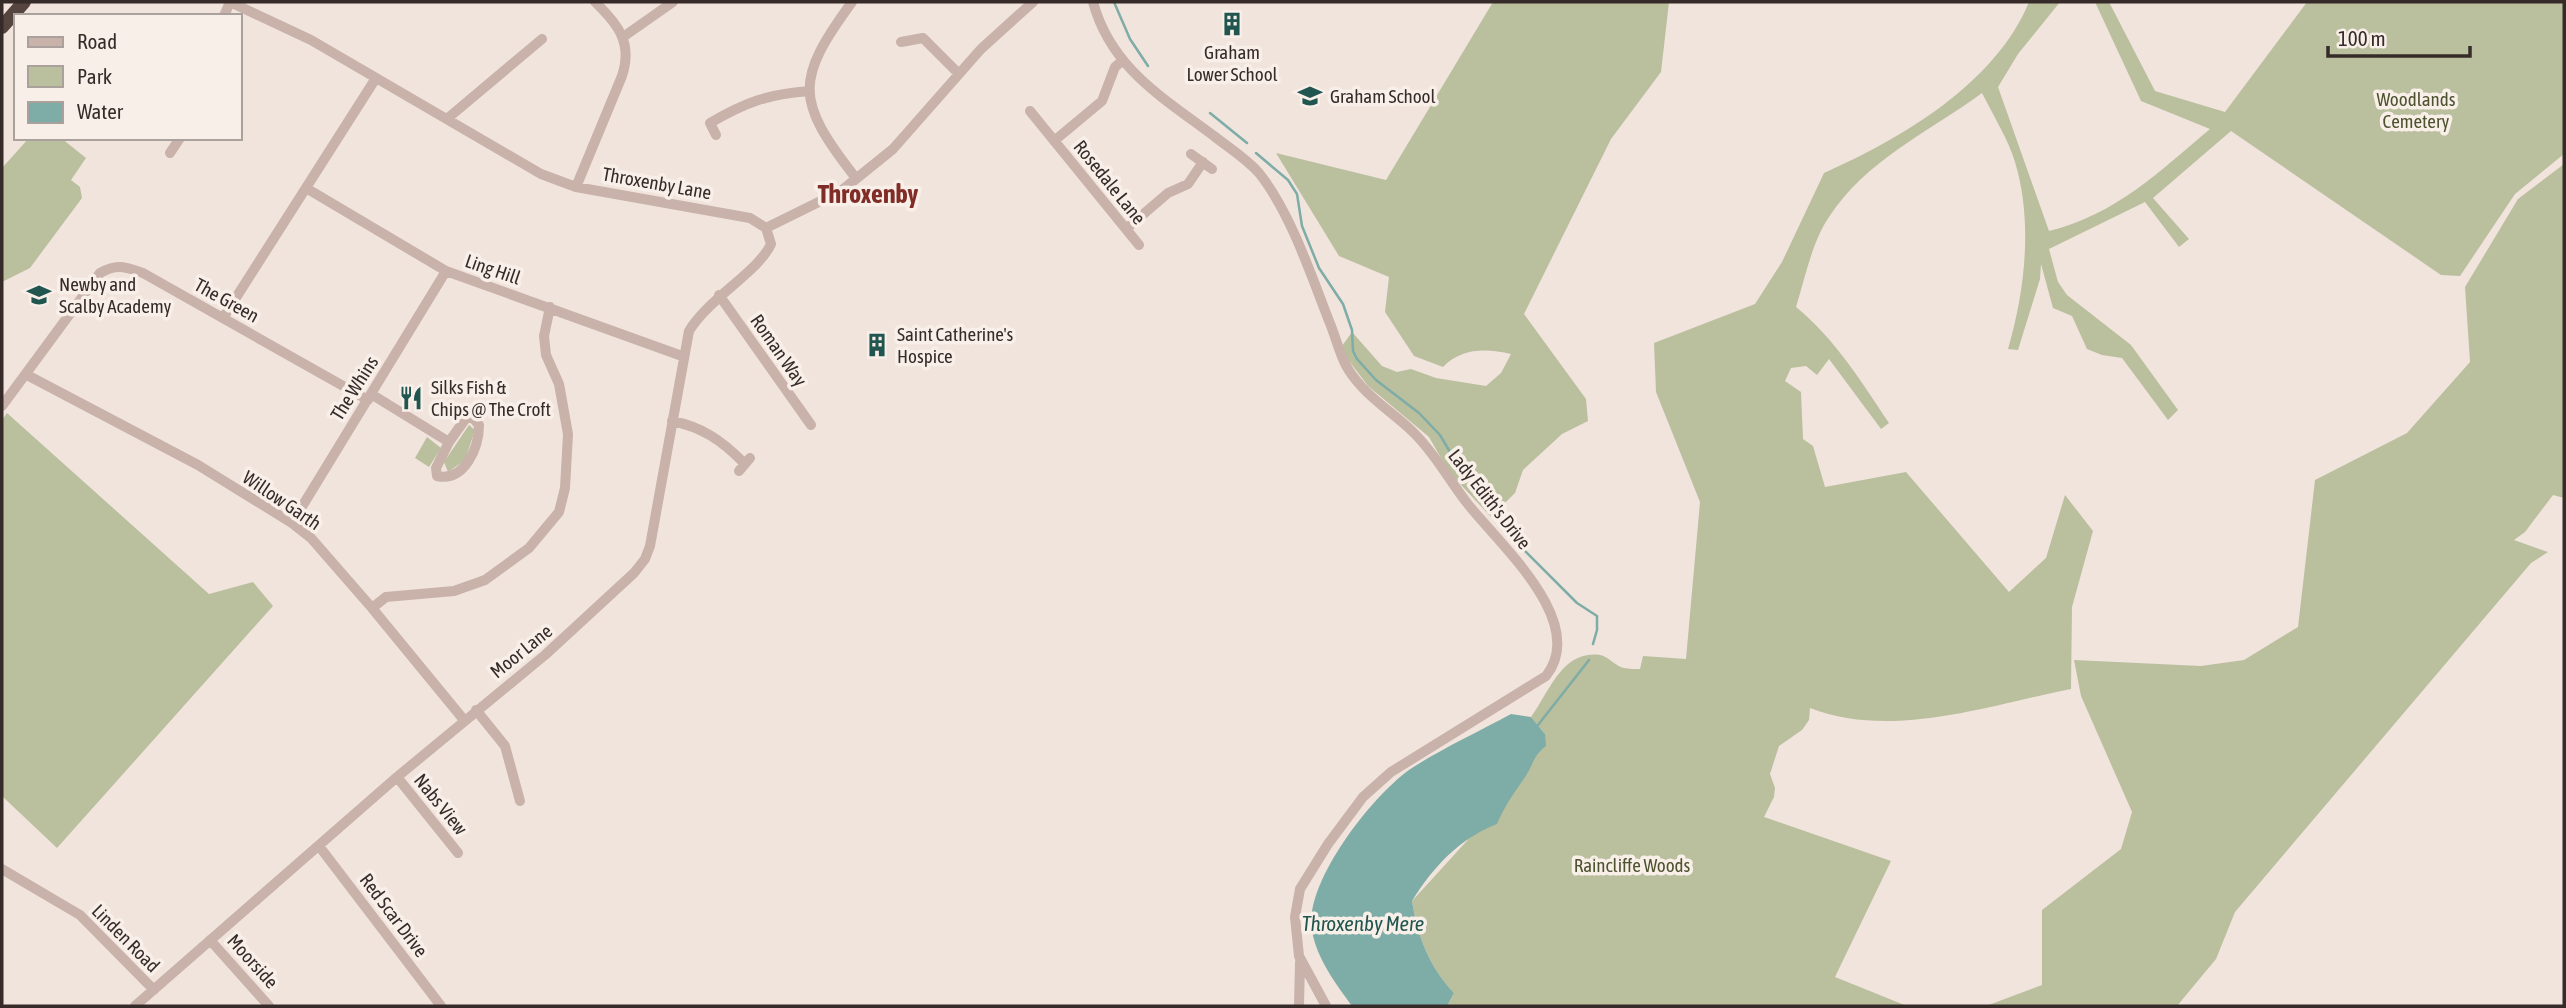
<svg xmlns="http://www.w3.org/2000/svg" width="2566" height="1008" font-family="'Asap Condensed',sans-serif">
  <rect width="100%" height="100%" fill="#f1e4dd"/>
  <path fill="#babf9e" d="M1493 2H1669L1661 72 1611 139 1524 314 1586 399 1588 421 1562 434 1523 470 1515 493 1491 517 1449 472 1429 437 1368 386 1346 357 1342 346 1352 332 1382 366 1397 372 1411 369 1436 378 1486 386 1501 373 1511 354C1486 348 1461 348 1443 367L1414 356 1385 312 1389 277 1339 256 1276 153 1386 180Z
    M2029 2H2060L2018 54 1998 87 2049 231C2115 215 2159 172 2210 129L2141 101 2095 2H2109L2155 91 2225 112 2307 2H2564V154L2515 194 2460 276 2441 275 2231 131 2153 198 2189 239 2179 247 2145 202 2049 249 2058 282 2067 295 2131 345 2178 410 2168 420 2122 358 2102 355 2087 349 2072 316 2053 308 2041 264 2040 279 2018 350 2008 349C2025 291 2033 221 2015 162 2008 139 1993 115 1982 93 1929 132 1866 160 1829 217 1812 242 1805 278 1796 307 1835 339 1861 381 1889 423L1881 429 1829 359 1817 375 1806 366 1791 368 1785 381 1801 392 1803 439 1813 446 1825 487 1906 472 2009 592 2046 558 2065 495 2093 531 2072 607 2071 689C1989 705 1892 740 1810 708L1809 720 1802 730 1779 746 1770 774 1775 788 1774 797 1764 817 1891 861 1835 977 1907 1006H1447L1454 993C1429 966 1418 938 1412 901L1475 832 1497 823 1509 796 1527 773 1545 734 1531 717C1550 691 1562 650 1600 655 1608 656 1615 666 1624 668 1629 669 1635 669 1640 669L1643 656 1686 659 1700 502 1656 392 1654 343 1755 304 1782 262 1824 173C1901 139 1996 83 2029 2Z
    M29 138H61L86 158 71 180 80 187 82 198 30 268 2 282V168Z
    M2564 164V498L2553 495 2525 532 2514 540 2548 552 2531 563 2235 912 2216 959 2177 1006H1986L2042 985V910L2121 849 2132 812 2081 696 2074 660 2201 666 2244 660 2298 627 2315 480 2407 433 2470 362 2465 287 2518 199Z
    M7 413 209 594 253 582 273 606 57 848 2 796V420Z
    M469 425 475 430 465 460 448 472 444 462Z
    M427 437 441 448 429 467 415 458Z"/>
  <path fill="#7eaca6" d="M1511 714 1531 717 1545 734 1546 746C1534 755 1534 762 1527 774 1515 792 1506 803 1497 824 1460 838 1433 867 1412 901 1418 938 1429 966 1454 993L1447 1006H1352C1336 984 1317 959 1312 931 1303 883 1374 793 1412 768 1443 748 1478 732 1511 714Z"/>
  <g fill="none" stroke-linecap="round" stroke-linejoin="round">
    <path stroke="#7eaca6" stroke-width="2.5" d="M1114 2 1130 39 1148 66
      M1210 113 1247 143
      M1256 153 1288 180 1297 194 1302 226 1319 268 1343 304 1352 330 1353 351 1357 359 1376 380 1419 413 1440 435 1466 479 1481 498 1494 505 1499 522 1523 549 1577 603 1597 616V630L1593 644
      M1538 725 1589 660"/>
    <path stroke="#c8b2aa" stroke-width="10" d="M852 2C795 80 795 100 855 177
      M1093 2C1111 68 1162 97 1214 136 1229 148 1246 158 1259 173 1291 213 1312 278 1331 326 1341 352 1341 364 1361 386 1376 403 1397 416 1413 432 1434 452 1449 480 1467 503 1499 544 1589 622 1546 676L1391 772 1363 797 1328 844 1300 889 1295 917 1299 956 1326 1006
      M224 16 230 2
      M623 37 673 2
      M901 42 923 38 958 73
      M1030 111 1139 245
      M448 118 542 39
      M716 135 710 123C746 102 768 94 810 91
      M1054 141 1102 101 1115 67 1122 61
      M170 153 180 138
      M1191 154 1212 169
      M576 187 622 76C633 43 618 24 595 2
      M306 188 446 271 682 356
      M766 228 841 191 893 149 981 49 1033 2
      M1126 229 1168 193 1188 184 1203 162
      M719 295 811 425
      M223 318 376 78
      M27 375 198 465 292 523 311 538 372 608 464 720
      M371 394 449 442 466 418H473L479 425C479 447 465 482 437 476L436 468 449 442
      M2 406 100 273C117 263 126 267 143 273L368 400
      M672 421C702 427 721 440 743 462
      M739 471 750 458
      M292 523 446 271
      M372 608 386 597 454 591 485 580 529 548 559 512 565 488 568 434 559 384 546 355 544 336 550 307
      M476 710 505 746 520 801
      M397 777 458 853
      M319 846 441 1006
      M2 869 80 915 154 990
      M210 940 269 1006
      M135 1006 397 777 545 655 634 573 645 559 650 546 689 331C709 298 759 271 771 244L766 228 750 218 576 187 541 174 311 40 230 2
      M1299 1006 1300 962"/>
    <path stroke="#564441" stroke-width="14" d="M2 27 24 2"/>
  </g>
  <defs>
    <g id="building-bare" transform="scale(1.89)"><path d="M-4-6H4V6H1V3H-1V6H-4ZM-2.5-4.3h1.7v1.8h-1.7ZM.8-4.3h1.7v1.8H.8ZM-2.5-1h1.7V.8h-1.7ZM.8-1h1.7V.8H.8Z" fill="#21554f" stroke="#f9efe9" stroke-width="2.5" paint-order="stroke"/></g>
    <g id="school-bare" transform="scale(1.89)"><path d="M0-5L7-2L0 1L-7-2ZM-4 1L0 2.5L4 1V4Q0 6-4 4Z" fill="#21554f" stroke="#f9efe9" stroke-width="2.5" paint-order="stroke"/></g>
    <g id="restaurant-bare" transform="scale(1.89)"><path d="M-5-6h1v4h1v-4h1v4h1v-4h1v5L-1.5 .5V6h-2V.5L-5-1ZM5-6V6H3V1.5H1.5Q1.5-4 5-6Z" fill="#21554f" stroke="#f9efe9" stroke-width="2.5" paint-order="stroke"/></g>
  </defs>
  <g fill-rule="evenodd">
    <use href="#building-bare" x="1232" y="24"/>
    <use href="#school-bare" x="1310" y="96"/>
    <use href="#school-bare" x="39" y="295"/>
    <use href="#building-bare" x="877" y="345"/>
    <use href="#restaurant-bare" x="411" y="398"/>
  </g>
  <g text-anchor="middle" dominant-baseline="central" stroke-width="7" stroke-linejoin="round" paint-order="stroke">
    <g font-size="19" fill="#362b29" stroke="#f9efe9" text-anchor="start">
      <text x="1232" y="52" text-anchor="middle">Graham<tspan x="1232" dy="22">Lower School</tspan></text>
      <text x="1330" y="96">Graham School</text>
      <text x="59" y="284">Newby and<tspan x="59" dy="22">Scalby Academy</tspan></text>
      <text x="897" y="334">Saint Catherine's<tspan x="897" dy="22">Hospice</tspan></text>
      <text x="431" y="387">Silks Fish &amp;<tspan x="431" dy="22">Chips @ The Croft</tspan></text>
    </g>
    <g font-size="19" fill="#4c532e" stroke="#f9efe9">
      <text x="2416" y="99">Woodlands<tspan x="2416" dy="22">Cemetery</tspan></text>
      <text x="1632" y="865">Raincliffe Woods</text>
    </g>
    <g font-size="19" fill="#362b29" stroke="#f9efe9">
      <text transform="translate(1110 182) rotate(51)">Rosedale Lane</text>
      <text transform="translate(657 183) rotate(10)">Throxenby Lane</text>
      <text transform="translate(493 269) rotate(19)">Ling Hill</text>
      <text transform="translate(227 300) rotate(29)">The Green</text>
      <text transform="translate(779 350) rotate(55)">Roman Way</text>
      <text transform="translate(354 388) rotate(-58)">The Whins</text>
      <text transform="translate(1490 499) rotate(52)">Lady Edith's Drive</text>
      <text transform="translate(282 500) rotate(34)">Willow Garth</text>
      <text transform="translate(521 651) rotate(-39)">Moor Lane</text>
      <text transform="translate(441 804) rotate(51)">Nabs View</text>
      <text transform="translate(394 915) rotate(53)">Red Scar Drive</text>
      <text transform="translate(126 938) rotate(45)">Linden Road</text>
      <text transform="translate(253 961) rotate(48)">Moorside</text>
    </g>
    <g font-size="21" font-style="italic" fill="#21554f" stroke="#f9efe9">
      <text x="1363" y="923">Throxenby Mere</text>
    </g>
    <g font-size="26" font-weight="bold" fill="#802d27" stroke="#f9efe9">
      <text x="868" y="194">Throxenby</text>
    </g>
  </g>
  <rect width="2566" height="1008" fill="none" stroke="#362b29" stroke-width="7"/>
  <rect x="14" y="14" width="228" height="126" fill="#f9efe9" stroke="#aba19c" stroke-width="2"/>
  <rect x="28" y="37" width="35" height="10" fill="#c8b2aa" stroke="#aba19c" stroke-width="2"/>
  <text x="77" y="49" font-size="21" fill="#362b29">Road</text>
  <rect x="28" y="66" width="35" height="21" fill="#babf9e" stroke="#aba19c" stroke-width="2"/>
  <text x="77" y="84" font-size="21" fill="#362b29">Park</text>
  <rect x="28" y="102" width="35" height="21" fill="#7eaca6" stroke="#aba19c" stroke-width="2"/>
  <text x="77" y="119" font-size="21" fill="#362b29">Water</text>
  <path d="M2328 46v10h142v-10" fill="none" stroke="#362b29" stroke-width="3.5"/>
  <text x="2338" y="46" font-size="21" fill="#362b29" stroke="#f9efe9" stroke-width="5" paint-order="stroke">100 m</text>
</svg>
